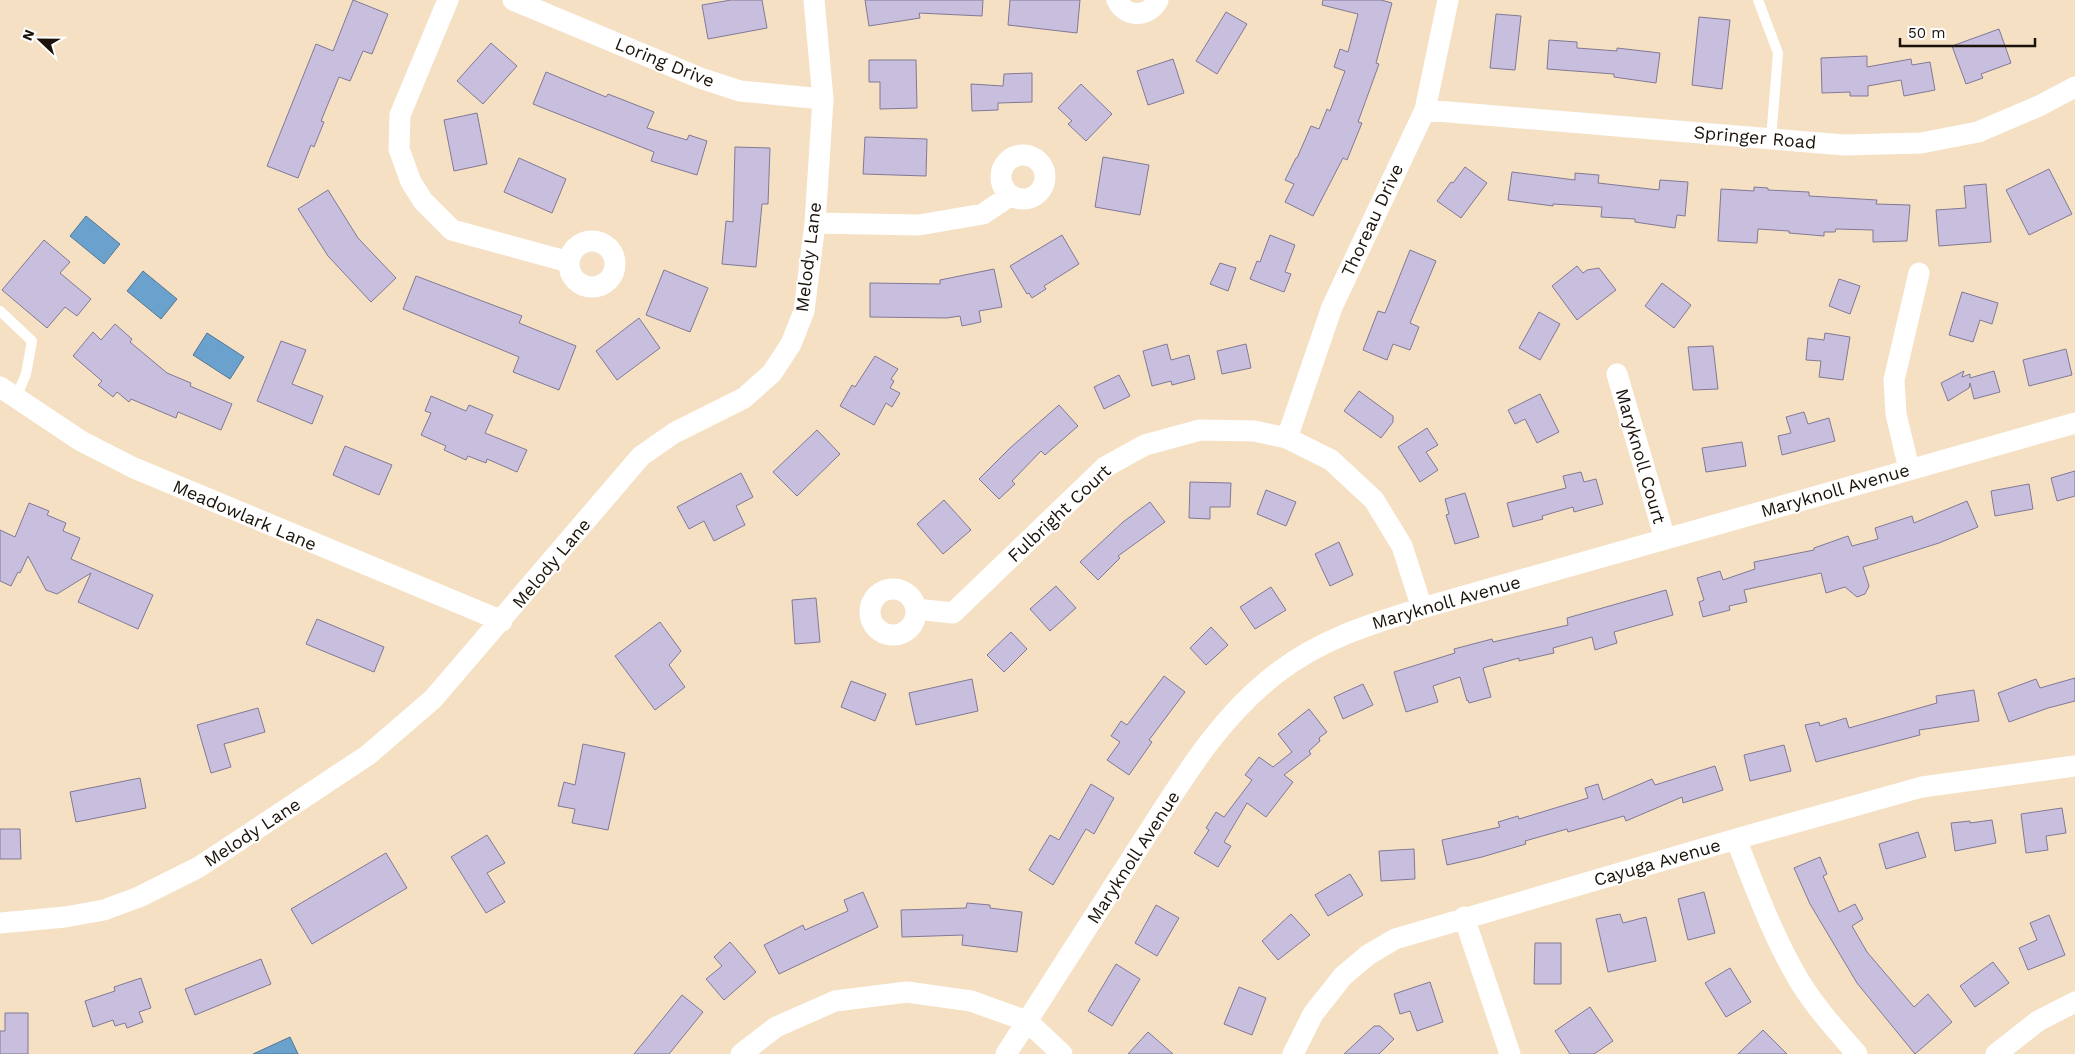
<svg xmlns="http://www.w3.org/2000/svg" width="2075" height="1054" font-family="'Work Sans',sans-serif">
  <rect width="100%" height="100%" fill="#f5e0c4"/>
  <path fill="#6ba2cd" stroke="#537792" d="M86 216 120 244 104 264 70 236Z
    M143 271 177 299 161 319 127 291Z
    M207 333 244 357 230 379 193 355Z
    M290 1037 298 1054H253Z"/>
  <path fill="#c8bfde" stroke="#817995" d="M353 0 388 14 372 54 363 51 350 81 339 77 321 121 324 122 314 147 311 145 298 178 267 166 316 44 333 51Z
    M731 0H762L767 28 708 39 702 5Z
    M865 0H983L982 16 919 13 920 18 869 26Z
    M1010 0H1080L1077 33 1008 25Z
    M1323 0H1381L1392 3 1376 63 1379 64 1358 122 1362 123 1347 160 1343 158 1313 216 1285 202 1294 184 1285 180 1296 158H1297L1311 126 1319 129 1327 109 1330 111 1345 71 1334 67 1340 49 1348 52 1358 14 1322 5Z
    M1226 12 1247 24 1217 74 1196 61Z
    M1496 14 1521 16 1515 70 1490 68Z
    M1699 17 1730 20 1722 89 1692 85Z
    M1999 29 2011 63 1981 74 1983 78 1966 84 1952 46Z
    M1549 40 1577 42V48L1617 51V48L1660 53 1656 83 1614 77V74L1547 69Z
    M491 43 517 66 483 104 457 81Z
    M1867 56V67L1911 59 1912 65 1930 62 1935 90 1904 96 1901 80 1868 86V96H1850V92L1822 93 1821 58Z
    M1173 59 1184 93 1148 105 1137 71Z
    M869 60H916L917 108 880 109V82H869Z
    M546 72 606 97 608 94 654 112 647 128 687 140 689 135 707 141 697 175 651 161 654 152 533 104Z
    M1032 73V102L998 103V110L972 111 971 84 1003 86 1004 74Z
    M1081 84 1112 114 1086 141 1068 124 1072 121 1058 108Z
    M477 113 487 164 454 171 444 120Z
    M865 137 927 139 926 176 863 174Z
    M735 147 770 148 768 204H762L756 267 722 264 726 221 733 222Z
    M1103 157 1149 165 1140 215 1095 207Z
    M519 158 566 179 552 213 504 192Z
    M1465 167 1487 183 1461 218 1437 201 1451 182 1453 183Z
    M2049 169 2072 214 2029 235 2006 190Z
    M1512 172 1575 180V173L1599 175 1598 183 1659 190 1660 180 1688 182 1685 216 1677 215 1675 228 1635 222V219L1601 217 1602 207 1553 204V206L1508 200Z
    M1986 184 1991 242 1939 246 1936 210 1966 208 1964 186Z
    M1754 187 1768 188V190L1809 192V196L1877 200 1876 204 1910 205 1907 241 1873 242V230L1836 229 1835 232H1824V236L1789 233V231L1758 229 1757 243 1718 241 1721 189 1754 191Z
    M328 190 358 238 396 278 371 302 328 256 298 209Z
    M1062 235 1079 264 1044 286 1046 289 1032 298 1029 293 1027 294 1010 266Z
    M1270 235 1295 245 1285 272 1291 274 1284 292 1250 279 1257 261 1260 262Z
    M44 240 70 262 60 273 91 299 77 316 65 307 47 328 2 290Z
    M1410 250 1436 261 1410 323 1419 327 1410 350 1393 344 1387 360 1363 350 1378 311 1385 313Z
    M1220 263 1236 268 1228 291 1210 284Z
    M1577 266 1583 273 1587 270 1599 268 1616 290 1577 320 1552 286Z
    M994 269 1002 307 979 311 981 322 962 326 960 316 947 318 870 317V283L940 284V280Z
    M664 270 708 288 690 332 646 315Z
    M416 276 522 316 519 323 576 346 559 390 513 372 519 357 403 309Z
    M1839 279 1860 286 1850 314 1829 306Z
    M1662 283 1691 305 1674 328 1645 306Z
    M1962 292 1998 303 1992 324 1980 320 1973 342 1949 335Z
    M1539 312 1560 324 1540 360 1519 348Z
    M639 318 660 348 617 380 596 351Z
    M115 324 132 339 130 342 167 373 191 383 190 386 232 404 221 430 178 412 176 418 131 399 129 402 117 392 113 397 98 385 102 381 73 356 93 332 101 340Z
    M1825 333 1850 337 1843 380 1819 377 1821 361 1806 360 1808 338 1824 340Z
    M281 341 306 350 292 384 323 396 312 424 257 401Z
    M1167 344 1171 360 1189 355 1195 379 1172 385 1171 381 1152 386 1143 351Z
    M1246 344 1251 368 1222 374 1217 351Z
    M1713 346 1718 389 1693 390 1688 347Z
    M2066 349 2072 375 2029 386 2023 360Z
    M875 356 898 369 891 379 894 381 890 388 900 393 892 407 886 403 874 425 840 406 852 385 855 387Z
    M1964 371 1962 377 1970 374V378L1994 371 2000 392 1974 399 1970 383 1969 388 1948 401 1941 383Z
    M1119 375 1130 396 1104 409 1094 387Z
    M1359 391 1393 416V422L1381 438 1344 411Z
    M1540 394 1559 432 1537 443 1525 419 1515 424 1508 410Z
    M431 396 466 411 469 405 493 415 485 433 527 450 517 472 487 459 486 463 468 456 466 460 444 450 446 446 421 435 431 413 425 411Z
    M1059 405 1078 426 1045 455 1041 451 1012 481 1015 484 999 499 979 479 1010 448Z
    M1804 412 1808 424 1829 418 1835 441 1782 455 1778 436 1791 433 1786 417Z
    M1427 428 1438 445 1426 452 1438 470 1420 482 1398 447Z
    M817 430 840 454 797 496 773 472Z
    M1742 442 1746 466 1706 472 1702 448Z
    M345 446 392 465 379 495 333 475Z
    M2075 471V496L2057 501 2051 478Z
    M1581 472 1584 482 1596 479 1603 504 1574 512 1573 507 1542 516 1543 519 1513 527 1507 503 1566 488 1563 476Z
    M741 473 753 497 736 506 745 525 714 541 704 521 689 529 677 507Z
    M1190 482 1231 483 1230 507H1210V519L1189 518Z
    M2029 484 2033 509 1995 516 1991 491Z
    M1266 490 1296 502 1286 526 1257 514Z
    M1465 493 1479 537 1455 544 1446 515 1449 514 1445 499Z
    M944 500 971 530 943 554 917 524Z
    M1967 501 1978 527 1939 543 1863 567 1869 586 1865 594 1857 597 1845 587 1826 593 1821 573 1744 590 1747 602 1729 606 1730 610 1703 617 1699 602 1704 600 1697 578 1720 571 1723 580 1755 569 1754 562 1814 550V548L1848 536 1852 546 1878 539 1875 528 1912 516 1914 523Z
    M1150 502 1165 522 1118 556 1120 558 1098 580 1080 562 1123 522Z
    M29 503 49 511 47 515 66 523 63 531 80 538 71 559 153 595 138 629 78 602 91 573 57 594 46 590 28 556 20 573 18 572 11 586 0 581V530L15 537Z
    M1339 542 1353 575 1330 586 1315 554Z
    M1056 586 1076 608 1050 631 1030 609Z
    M1271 587 1286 610 1255 629 1240 607Z
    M1666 590 1673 615 1614 632 1617 643 1595 650 1592 637 1553 648 1554 653 1519 661V658L1483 668 1491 697 1469 703 1468 700 1467 701 1460 677 1433 686 1438 702 1406 712 1394 672 1455 653 1454 649 1492 639 1493 642 1568 625 1567 618Z
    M816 598 820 642 795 644 792 600Z
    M317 619 384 647 374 672 306 644Z
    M660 622 681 651 669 665 685 687 655 710 615 656Z
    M1211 627 1228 645 1206 665 1190 648Z
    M1011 632 1027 649 1004 672 987 655Z
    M1164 676 1185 692 1149 740 1152 742 1129 775 1107 760 1120 742 1111 736 1121 721 1127 725Z
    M2075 678V701L2048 708 2009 722 1998 693 2036 679 2040 688Z
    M972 679 978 711 916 725 909 693Z
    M851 681 886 694 875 721 841 707Z
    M1363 684 1373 705 1343 719 1334 697Z
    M1974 690 1979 721 1919 730 1920 735 1816 762 1805 725 1819 722 1820 726 1846 718 1849 728 1937 703 1936 696Z
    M258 708 265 732 224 744 231 767 211 773 197 725Z
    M1309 709 1327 732 1319 738 1320 741 1309 751 1311 754 1284 775 1293 782 1266 817 1247 803 1224 842 1231 846 1218 867 1194 853 1209 830 1206 828 1216 812 1224 817 1252 780 1245 775 1259 757 1273 767 1292 752 1278 734Z
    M583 744 625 753 608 830 572 823 575 809 558 806 564 782 575 785Z
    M1784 745 1791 771 1750 781 1744 755Z
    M1715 766 1723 790 1683 803 1682 797 1626 821 1624 816 1568 832 1567 829 1525 841 1526 844 1482 857 1447 865 1442 840 1500 827 1498 822 1518 816 1519 819 1588 798 1585 788 1598 784 1603 800 1652 779 1655 785Z
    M140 778 146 808 76 822 70 792Z
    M1091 784 1114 798 1094 834 1086 829 1053 885 1029 870 1050 835 1059 840Z
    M2062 808 2066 833 2046 836 2048 850 2026 853 2021 814Z
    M1992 820 1996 843 1955 851 1951 823 1970 821V823Z
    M0 829H20L21 859H0Z
    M1918 832 1926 857 1886 869 1879 844Z
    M487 835 505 863 487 873 505 902 486 913 451 857Z
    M1414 849 1415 879 1381 881 1379 851Z
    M386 853 407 888 312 944 291 909Z
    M1820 857 1827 874 1823 876 1839 912 1855 904 1863 919 1852 926 1867 952 1914 1007 1928 994 1952 1022 1915 1054 1857 983 1810 904 1794 868Z
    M1350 874 1363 895 1328 916 1315 895Z
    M863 892 878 927 779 974 764 945 803 925 805 930 848 911 844 900Z
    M1704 892 1715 933 1688 940 1678 899Z
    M967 903 990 905V908L1022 912 1017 952 962 945 963 935 902 937 901 910 966 908Z
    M1156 905 1179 918 1157 956 1135 943Z
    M1291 914 1310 935 1278 960 1262 941Z
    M1620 914 1623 923 1646 917 1656 961 1608 972 1596 919Z
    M2049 915 2065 955 2028 970 2019 948 2037 940 2030 923Z
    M730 942 756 972 724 1000 706 979 722 966 714 957Z
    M1535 943H1561V984H1534Z
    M261 959 271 984 195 1015 185 989Z
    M1993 962 2009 983 1975 1007 1960 986Z
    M1116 964 1140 979 1112 1026 1088 1011Z
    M1730 968 1751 1002 1726 1017 1705 983Z
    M141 978 151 1008 139 1012 143 1022 127 1028 125 1023 115 1026 113 1020 93 1027 85 1001 115 991 114 987Z
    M1430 982 1443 1022 1417 1031 1410 1011 1400 1014 1394 994Z
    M1239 987 1266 998 1252 1035 1224 1024Z
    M682 995 703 1012 669 1054H634Z
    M1590 1007 1613 1041 1594 1054H1570L1555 1031Z
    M5 1013H28V1054H0V1031H5Z
    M1374 1026H1380L1394 1039 1379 1054H1344Z
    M1763 1030 1787 1054H1738Z
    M1148 1032 1173 1054H1128Z"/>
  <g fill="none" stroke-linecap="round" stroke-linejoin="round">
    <path stroke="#fff" stroke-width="10" d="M1758 0 1778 53 1771 139
      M0 311 32 341 26 374 16 398"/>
    <path stroke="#fff" stroke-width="21" d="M448 0 400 115 399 149 411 182 423 201 452 230 569 262
      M513 0 700 78 740 91 823 99
      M1117 0C1125 18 1149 18 1158 0
      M1425 110 1844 145 1921 143 1978 132 2039 106 2075 87
      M1001 177a22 22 0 1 1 44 0a22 22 0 1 1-44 0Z
      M815 223 919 225 983 214 1011 195
      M569 264a23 23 0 1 1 46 0a23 23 0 1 1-46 0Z
      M1617 374 1665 539
      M0 387 81 441 134 468 502 621
      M1287 438 1332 307 1425 110 1448 0
      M1909 469 1896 414 1894 380 1919 273
      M870 612a23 23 0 1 1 46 0a23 23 0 1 1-46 0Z
      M916 609 953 613 1105 467 1145 445 1200 430 1254 431 1287 438 1331 460 1374 500 1402 546 1422 608
      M1736 839C1755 887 1773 937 1800 982 1816 1008 1837 1031 1857 1054
      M1464 917 1510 1054
      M0 923 65 917 104 910 139 897 199 867 368 755 433 699 641 456 674 433 744 398 772 373 791 344 804 311 815 223 823 99 814 0
      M741 1054 776 1027 835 1001 907 992 971 1001 1027 1021 1062 1054
      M1006 1054C1049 987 1092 920 1135 853 1177 789 1215 720 1277 673 1321 639 1370 624 1422 608L2075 423
      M1293 1054 1313 1014 1343 976 1368 955 1395 939 1736 839 1922 787 2075 766
      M1996 1054 2038 1021 2075 1002"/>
  </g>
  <g text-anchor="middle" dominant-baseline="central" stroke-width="4" stroke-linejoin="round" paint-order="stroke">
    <g font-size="18" fill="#1b1309" stroke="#fff">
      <text transform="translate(665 62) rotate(22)">Loring Drive</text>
      <text transform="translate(1755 137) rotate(5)">Springer Road</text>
      <text transform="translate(1372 220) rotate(-65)">Thoreau Drive</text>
      <text transform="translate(808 257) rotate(-83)">Melody Lane</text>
      <text transform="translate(1641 456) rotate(74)">Maryknoll Court</text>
      <text transform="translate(1835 490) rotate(-16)">Maryknoll Avenue</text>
      <text transform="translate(1059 513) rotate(-43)">Fulbright Court</text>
      <text transform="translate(245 515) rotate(23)">Meadowlark Lane</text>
      <text transform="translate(551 563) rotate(-50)">Melody Lane</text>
      <text transform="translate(1446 602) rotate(-16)">Maryknoll Avenue</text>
      <text transform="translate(252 832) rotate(-33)">Melody Lane</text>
      <text transform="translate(1133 857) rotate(-57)">Maryknoll Avenue</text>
      <text transform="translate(1657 862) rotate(-16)">Cayuga Avenue</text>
    </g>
  </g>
  <g transform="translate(40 40) rotate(292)" stroke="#ffffff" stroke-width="4" paint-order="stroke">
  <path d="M0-4L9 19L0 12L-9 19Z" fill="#1b1309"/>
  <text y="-8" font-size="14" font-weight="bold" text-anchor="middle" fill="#1b1309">N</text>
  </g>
  <path d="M1900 38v8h135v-8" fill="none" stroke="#1b1309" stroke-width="2.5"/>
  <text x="1908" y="38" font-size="15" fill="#1b1309" stroke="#ffffff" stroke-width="4" paint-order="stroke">50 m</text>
</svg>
